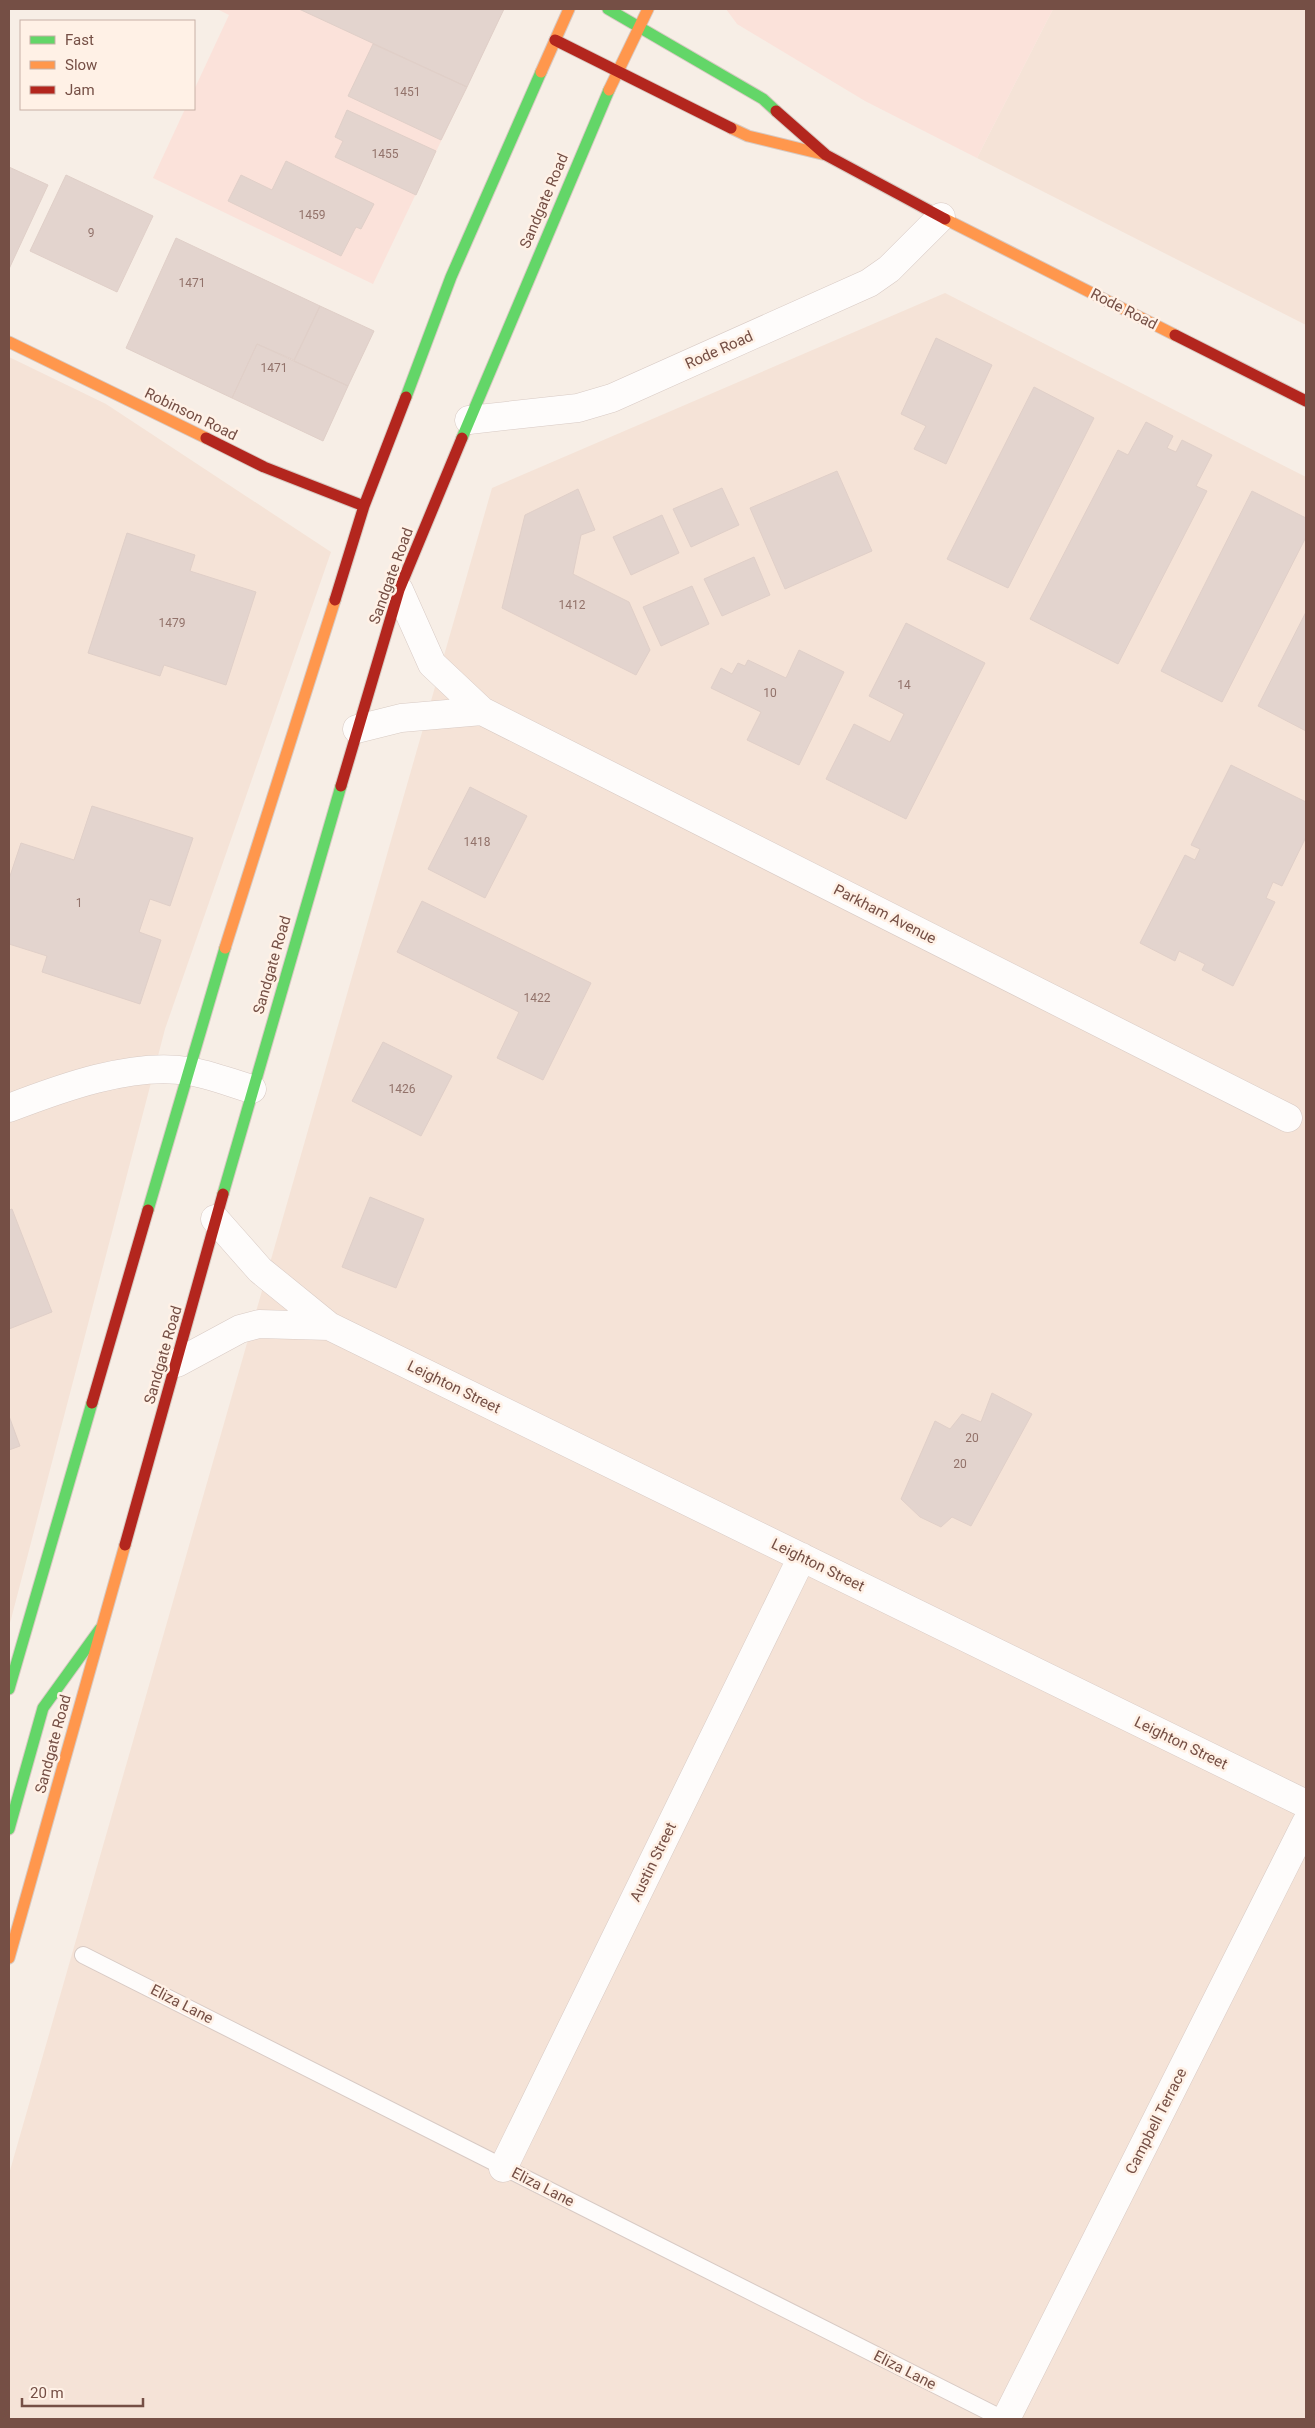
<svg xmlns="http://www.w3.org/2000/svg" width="1315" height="2428" font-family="Roboto,sans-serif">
  <rect width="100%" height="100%" fill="#f7eee6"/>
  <path fill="#f5e3d7" d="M1053 9H1306V325L977 158Z
    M945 293 1306 477V2419H9V2174L492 488Z
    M9 357 106 404 331 552 165 1029 9 1627Z"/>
  <path fill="#fbe2da" d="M217 9H504L373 284 153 178 185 109H194V90L229 15Z
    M726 9H1053L977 158 865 101 737 24Z"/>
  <path fill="#e3d4ce" stroke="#e0cfc8" d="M299 9H504L467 87Z
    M373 44 467 87 441 140 348 96Z
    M347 110 436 151 416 195 335 157 343 141 335 137Z
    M286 161 374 204 361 229 356 227 341 256 228 201 241 175 272 190Z
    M9 167 48 185 9 269Z
    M66 175 153 216 117 292 30 251Z
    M176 238 320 306 294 360 257 344 232 398 126 348Z
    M320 306 374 331 348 386 294 361Z
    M936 338 992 365 946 464 914 449 926 426 901 414Z
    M257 344 348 386 323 441 232 398Z
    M1034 387 1094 418 1008 588 947 559Z
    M1146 422 1173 436 1167 448 1176 452 1182 440 1212 455 1196 486 1207 491 1118 664 1030 619 1118 450 1128 455Z
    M837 471 872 551 785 589 750 508Z
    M722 488 739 525 691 547 673 509Z
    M578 489 595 530 581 535 573 574 629 602 650 650 636 675 502 608 525 515Z
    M1252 491 1306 518V537L1222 702 1161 671Z
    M662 515 679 553 631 575 613 537Z
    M127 533 195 555 190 571 256 592 226 685 164 665 160 676 88 653Z
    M754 557 770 595 722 616 704 579Z
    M692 586 709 624 661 646 643 607Z
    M1306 612V731L1258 706Z
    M906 623 985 663 906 819 826 779 854 724 890 742 904 714 869 696Z
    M799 650 844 672 799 765 747 740 761 712 711 688 721 668 732 674 738 663 745 666 748 660 786 678Z
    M1231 765 1306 802V837L1282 886 1273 882 1266 898 1275 902 1233 986 1202 970 1205 964 1179 951 1175 961 1140 943 1185 855 1195 860 1200 849 1191 845Z
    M470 787 527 816 485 898 428 869Z
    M92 806 193 838 170 906 150 899 139 932 161 940 140 1004 42 972 47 956 9 944V879L21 843 74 860Z
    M422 901 591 983 543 1080 497 1058 519 1012 397 952Z
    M383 1042 452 1076 421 1136 352 1101Z
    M370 1197 424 1219 396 1288 342 1267Z
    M12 1209 52 1312 9 1329V1210Z
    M992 1393 1032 1414 971 1526 952 1517 941 1527 920 1517 901 1499 935 1421 950 1429 962 1414 981 1422Z
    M9 1416 20 1446 9 1450Z"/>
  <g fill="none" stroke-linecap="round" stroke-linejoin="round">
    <g stroke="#d8cac4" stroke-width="18">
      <path id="lane" d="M83 1955 1003 2419"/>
    </g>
    <g stroke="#d8cac4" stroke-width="29">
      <path id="street" d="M469 420 578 408 612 398 869 283 889 269 941 217
        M399 590 432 664 482 711 1288 1118
        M357 729 401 718 482 711
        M9 1108C61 1088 132 1062 188 1071 209 1074 231 1083 252 1089
        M215 1219 260 1270 329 1326 1306 1804
        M177 1363 240 1329 259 1324 329 1326
        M503 2168 802 1557
        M1006 2419 1306 1823"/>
    </g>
    <g stroke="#d7c9c2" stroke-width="13">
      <path id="fast" d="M608 9 763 99 776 111
        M406 397 451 277 541 72
        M462 438 609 90
        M223 1194 341 786
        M148 1210 225 948
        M9 1689 92 1403
        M9 1829 43 1708 100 1629"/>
    </g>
    <g stroke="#d7c9c2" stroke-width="13">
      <path id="slow" d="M541 72 569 9
        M609 90 648 9
        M731 128 748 136 822 154
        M945 219 1175 335
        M9 342 206 438
        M225 948 335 600
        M9 1958 125 1545"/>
    </g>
    <g stroke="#d7c9c2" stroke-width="13">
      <path id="jam" d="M555 40 731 128
        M776 111 826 155 945 219
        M1175 335 1306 401
        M206 438 264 467 364 506
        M335 600 364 506 406 397
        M341 786 399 590 462 438
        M92 1403 148 1210
        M125 1545 223 1194"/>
    </g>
    <use href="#lane" stroke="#fefcfb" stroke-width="16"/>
    <use href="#street" stroke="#fefcfb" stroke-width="28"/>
    <use href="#fast" stroke="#63d668" stroke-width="11"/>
    <use href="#slow" stroke="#ff974d" stroke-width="11"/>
    <use href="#jam" stroke="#b3261e" stroke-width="11"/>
  </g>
  <g text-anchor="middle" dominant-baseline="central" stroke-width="5" stroke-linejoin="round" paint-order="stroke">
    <g font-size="12" fill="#92726a">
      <text x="407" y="92">1451</text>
      <text x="385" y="154">1455</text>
      <text x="312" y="215">1459</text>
      <text x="91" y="233">9</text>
      <text x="192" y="283">1471</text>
      <text x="274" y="368">1471</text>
      <text x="572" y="605">1412</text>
      <text x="172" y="623">1479</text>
      <text x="904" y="685">14</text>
      <text x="770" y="693">10</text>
      <text x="477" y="842">1418</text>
      <text x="79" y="903">1</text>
      <text x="537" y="998">1422</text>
      <text x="402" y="1089">1426</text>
      <text x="972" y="1438">20</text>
      <text x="960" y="1464">20</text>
    </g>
    <g font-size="15" fill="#754f45" stroke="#fff1e6">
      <text transform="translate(544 201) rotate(-67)">Sandgate Road</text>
      <text transform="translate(1124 309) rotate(27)">Rode Road</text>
      <text transform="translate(719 350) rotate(-24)">Rode Road</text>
      <text transform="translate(191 414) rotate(26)">Robinson Road</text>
      <text transform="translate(391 576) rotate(-70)">Sandgate Road</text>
      <text transform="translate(885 914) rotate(27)">Parkham Avenue</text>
      <text transform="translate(272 965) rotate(-74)">Sandgate Road</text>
      <text transform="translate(163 1355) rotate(-74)">Sandgate Road</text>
      <text transform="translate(454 1387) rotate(26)">Leighton Street</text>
      <text transform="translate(818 1565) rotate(26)">Leighton Street</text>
      <text transform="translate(1181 1743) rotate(26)">Leighton Street</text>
      <text transform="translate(53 1744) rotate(-75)">Sandgate Road</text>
      <text transform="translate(653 1862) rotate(-64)">Austin Street</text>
      <text transform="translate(182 2004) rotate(27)">Eliza Lane</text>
      <text transform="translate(1156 2121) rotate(-63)">Campbell Terrace</text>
      <text transform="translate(543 2187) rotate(27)">Eliza Lane</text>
      <text transform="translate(905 2370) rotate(27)">Eliza Lane</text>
    </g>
  </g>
  <rect width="1315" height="2428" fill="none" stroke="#754f45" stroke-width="20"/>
  <rect x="20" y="20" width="175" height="90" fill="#fff1e6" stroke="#c8b0a6"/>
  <rect x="30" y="36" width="25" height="8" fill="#63d668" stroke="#c8b0a6"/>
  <text x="65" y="45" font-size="15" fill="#754f45">Fast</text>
  <rect x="30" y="61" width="25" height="8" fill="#ff974d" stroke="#c8b0a6"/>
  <text x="65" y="70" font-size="15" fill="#754f45">Slow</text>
  <rect x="30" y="86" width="25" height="8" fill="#b3261e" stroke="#c8b0a6"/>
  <text x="65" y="95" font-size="15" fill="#754f45">Jam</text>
  <path d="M22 2398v8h121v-8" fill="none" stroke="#754f45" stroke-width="2.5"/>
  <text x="30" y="2398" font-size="15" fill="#754f45" stroke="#fff1e6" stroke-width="4" paint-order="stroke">20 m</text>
</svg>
